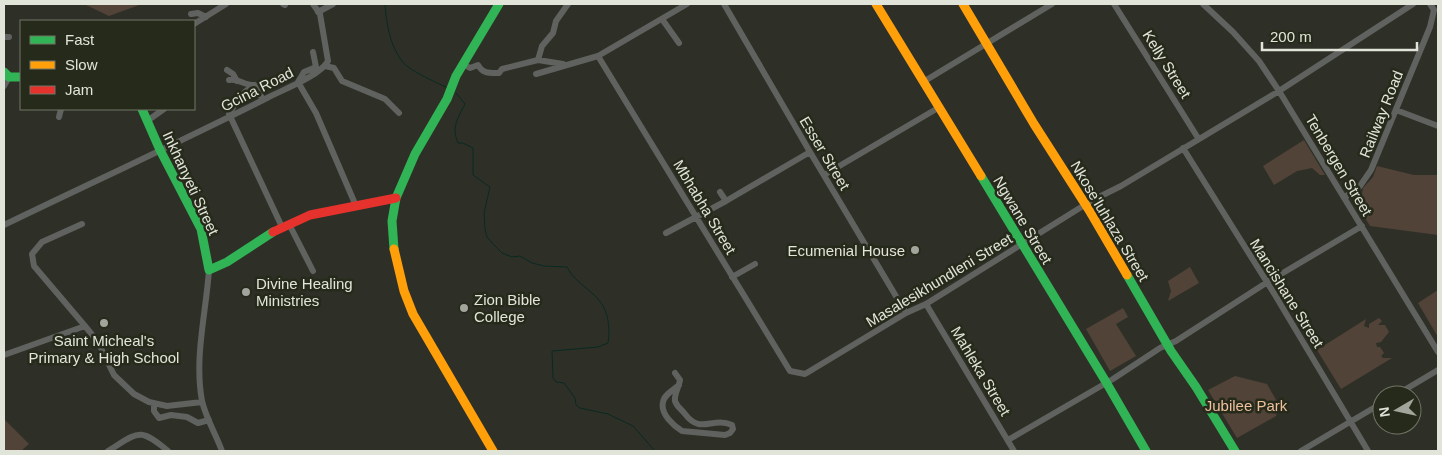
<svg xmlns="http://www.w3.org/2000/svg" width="1442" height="455" font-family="Arial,sans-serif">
  <rect width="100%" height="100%" fill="#2e3027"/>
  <path fill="#514338" d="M84 4H142L109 16Z
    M1304 140 1325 175H1320L1312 168 1297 171 1274 185 1263 166Z
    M1377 166 1414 175H1438V235L1370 226 1359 208 1363 188 1373 177Z
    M1190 267 1199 283 1168 301 1171 291 1168 281Z
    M1438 290V337L1418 303Z
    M1123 308 1128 317 1116 324 1136 356 1110 371 1086 329Z
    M1379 318 1382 321 1378 325H1385L1389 332 1381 342 1376 343 1377 347H1380L1384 353 1381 356 1383 358H1392L1341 389 1317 350 1366 319 1364 326 1369 328V324Z
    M1235 376 1267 384 1279 405 1276 416 1237 438 1208 390Z
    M4 419 29 444 21 451H4Z"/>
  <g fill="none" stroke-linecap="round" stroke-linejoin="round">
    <path stroke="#092922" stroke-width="1" d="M385 4C386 22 390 46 402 61 408 70 435 82 446 87
      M456 93 465 104C458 118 451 127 458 143H463L473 148V175L490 187 484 213 485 229 487 237 496 247 502 253 512 257 520 256 532 263 544 266 567 267C574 281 587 287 597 298 609 310 610 328 608 343L598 347 552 351 553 378 556 382 564 383 575 398 576 405 580 408 608 414 633 426 655 451"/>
    <path stroke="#5f625e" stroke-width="6" d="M283 4 285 5
      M724 4 810 152 906 313
      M1114 4 1198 138
      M1203 4 1233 32 1259 61 1279 91 1438 352
      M318 12 333 4
      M191 14 198 13 206 17
      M662 19 679 43
      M194 24 226 4
      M4 37H9
      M313 52 316 67 304 72 298 82 316 113 356 206
      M598 56 790 371 805 374 906 313 926 304 1091 201 1121 186 1279 91 1413 4
      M538 60 542 46 553 33 556 21 568 4
      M463 64 470 68 478 65C483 74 490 73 499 73L502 69 538 60 563 64
      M325 66 334 68 342 81 385 99 399 113
      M227 70 233 74 237 81
      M536 74 598 56 687 4
      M229 80C238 78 245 86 255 85L263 100
      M923 82 1052 4
      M4 86 9 77
      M1396 110 1438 126
      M229 114C236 103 242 91 254 86
      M230 116 282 227
      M59 117 61 109
      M147 121 164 109
      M1183 148 1275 295 1368 451
      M824 175 938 108
      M720 192 726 201
      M1344 198 1360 186 1371 170 1430 27 1434 10 1430 4
      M82 224 42 242 32 254 34 266 85 326
      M289 224 313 271
      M4 225C91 183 180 142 267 98 282 90 320 76 328 61L320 14 313 4
      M666 233 726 201 810 152
      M209 270C206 313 194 358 202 401 206 418 216 435 222 451
      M732 277 755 264
      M926 304 1014 451
      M4 355 85 326 98 342 114 375 134 394 149 402 167 406 202 402
      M675 373 680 380C679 387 674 394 675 401 677 407 681 409 685 414 701 435 712 416 732 425L733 429 730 433 725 435 682 431C674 426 660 414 663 402 664 395 673 390 679 385
      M1396 395 1438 370
      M154 403V411L159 418 171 415 187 417 198 423 209 420
      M1008 440 1113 379 1160 348 1176 341 1266 283 1362 226
      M108 451C139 432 139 427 168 451
      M1301 451 1382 403"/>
    <path stroke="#30b455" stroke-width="9" d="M4 72 9 77H21
      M142 109 160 150 201 229 209 270 227 262 273 232
      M981 176 1106 382 1146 451
      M394 249 392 221 396 198 415 154 447 99 456 76 499 4
      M1127 275 1171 351 1196 387 1235 451"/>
    <path stroke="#ff9f0a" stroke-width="9" d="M876 4 981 176
      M963 4 1034 124 1089 210 1127 275
      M394 249 404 291 413 314 493 451"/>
    <path stroke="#e5322d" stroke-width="9" d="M273 232 310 215 396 198"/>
  </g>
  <g fill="#a2a59b" stroke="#262a1a" stroke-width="2">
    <circle cx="915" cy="250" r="5"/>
    <circle cx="246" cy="292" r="5"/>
    <circle cx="464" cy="308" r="5"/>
    <circle cx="104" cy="323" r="5"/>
  </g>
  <g text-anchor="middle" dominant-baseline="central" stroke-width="5" stroke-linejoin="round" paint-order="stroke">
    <g font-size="15" fill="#e1e4d9" stroke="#262a1a">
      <text transform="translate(1167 64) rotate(58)">Kelly Street</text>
      <text transform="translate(257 89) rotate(-27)">Gcina Road</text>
      <text transform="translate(1381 114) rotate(-68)">Railway Road</text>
      <text transform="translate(825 153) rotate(59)">Esser Street</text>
      <text transform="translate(1339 165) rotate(59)">Tenbergen Street</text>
      <text transform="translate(191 183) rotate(65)">Inkhanyeti Street</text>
      <text transform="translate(705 207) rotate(59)">Mbhabha Street</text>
      <text transform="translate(1023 220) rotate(59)">Ngwane Street</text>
      <text transform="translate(1110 221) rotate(59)">Nkose'luhlaza Street</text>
      <text transform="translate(939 280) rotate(-31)">Masalesikhundleni Street</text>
      <text transform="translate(1287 293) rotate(58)">Mancishane Street</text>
      <text transform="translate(981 371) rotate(59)">Mahleka Street</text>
    </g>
    <g font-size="15" fill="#e1e4d9" stroke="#262a1a" text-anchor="start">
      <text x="905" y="250" text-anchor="end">Ecumenial House</text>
      <text x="256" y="283">Divine Healing<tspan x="256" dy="17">Ministries</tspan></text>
      <text x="474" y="299">Zion Bible<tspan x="474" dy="17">College</tspan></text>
      <text x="104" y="340" text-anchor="middle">Saint Micheal's<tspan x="104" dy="17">Primary &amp; High School</tspan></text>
    </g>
    <g font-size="15" fill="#eec09e" stroke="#262a1a">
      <text x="1246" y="405">Jubilee Park</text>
    </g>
  </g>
  <rect width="1442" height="455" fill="none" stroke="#e1e4d9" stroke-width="10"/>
  <rect x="20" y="20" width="175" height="90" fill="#262a1a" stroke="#717466"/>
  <rect x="30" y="36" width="25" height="8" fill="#30b455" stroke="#717466"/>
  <text x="65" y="45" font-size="15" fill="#e1e4d9">Fast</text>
  <rect x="30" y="61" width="25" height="8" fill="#ff9f0a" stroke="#717466"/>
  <text x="65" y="70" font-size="15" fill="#e1e4d9">Slow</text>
  <rect x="30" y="86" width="25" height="8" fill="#e5322d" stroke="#717466"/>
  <text x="65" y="95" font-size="15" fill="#e1e4d9">Jam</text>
  <g transform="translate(1397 410) rotate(261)"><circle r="24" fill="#262a1a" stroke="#717466"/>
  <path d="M0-4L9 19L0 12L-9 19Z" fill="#a2a59b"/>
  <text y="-8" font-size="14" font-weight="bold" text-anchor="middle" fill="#e1e4d9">N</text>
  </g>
  <path d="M1262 42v8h155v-8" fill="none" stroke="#e1e4d9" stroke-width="2.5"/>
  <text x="1270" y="42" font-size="15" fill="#e1e4d9" stroke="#262a1a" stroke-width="4" paint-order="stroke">200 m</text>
</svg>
